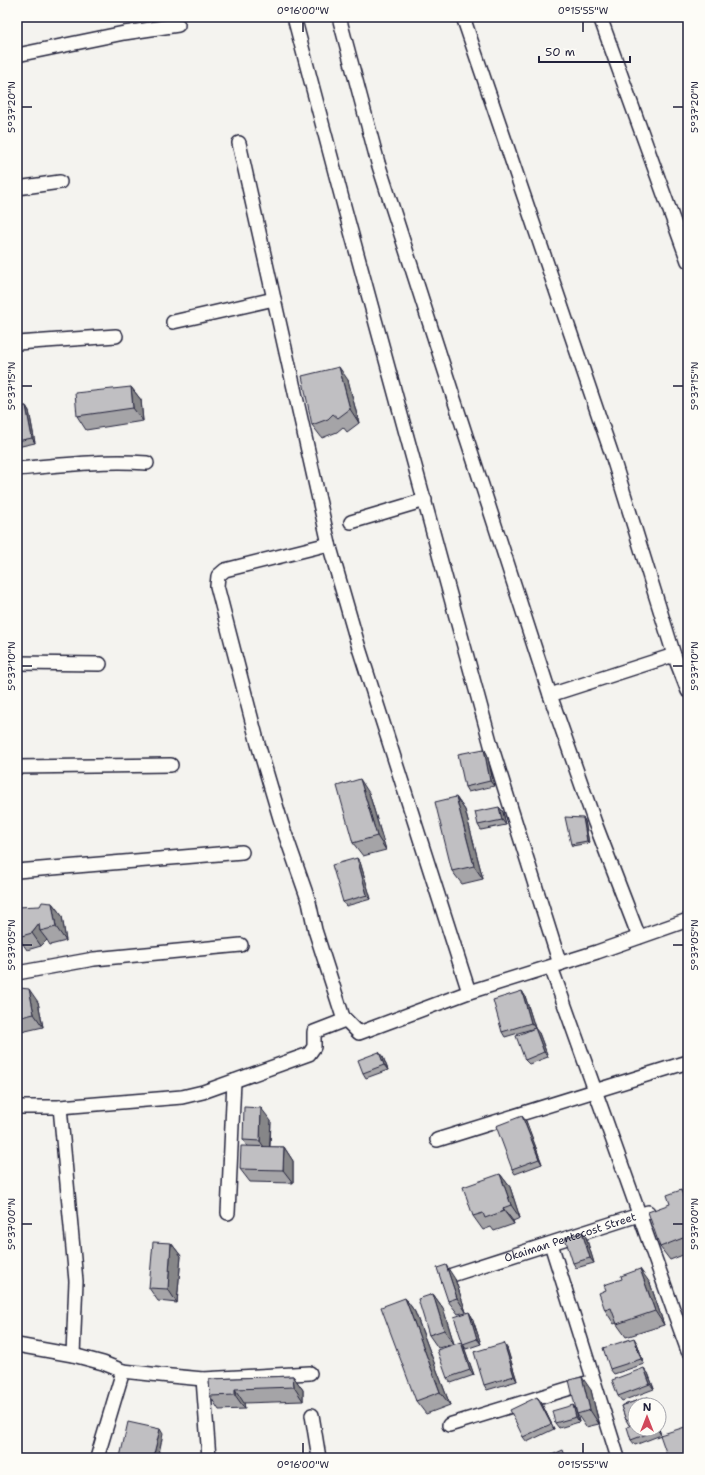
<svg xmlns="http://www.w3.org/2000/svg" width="705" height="1475" font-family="'Shantell Sans',sans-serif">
  <rect width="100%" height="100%" fill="#f4f3ef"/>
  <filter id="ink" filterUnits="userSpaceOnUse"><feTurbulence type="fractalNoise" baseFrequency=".025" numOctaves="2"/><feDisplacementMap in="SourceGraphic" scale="8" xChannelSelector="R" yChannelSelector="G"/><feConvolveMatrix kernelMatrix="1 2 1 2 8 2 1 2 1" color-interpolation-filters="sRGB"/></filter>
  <g filter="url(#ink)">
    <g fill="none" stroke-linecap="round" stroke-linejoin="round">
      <g stroke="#22223b" stroke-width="16">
        <g id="minor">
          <path d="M294 17 344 206 491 745 560 964"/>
          <path d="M339 17 378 163 454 399 550 695 595 823 639 937"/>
          <path d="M463 17 611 452 674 655 688 691"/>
          <path d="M600 17 688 261"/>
          <path d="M17 55 124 33 178 25"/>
          <path d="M239 143 329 544 359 648 469 992"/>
          <path d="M17 188 60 182"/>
          <path d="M173 322 274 299"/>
          <path d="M17 343 116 336"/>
          <path d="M17 469C60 465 103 460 147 463"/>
          <path d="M351 522 425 500"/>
          <path d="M329 544 225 570 218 576 217 586 258 744 282 825 309 902 315 930 343 1017 359 1033 469 992 597 952 688 920"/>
          <path d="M17 663 100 664"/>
          <path d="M550 695 674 655"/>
          <path d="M17 767 171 765"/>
          <path d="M17 871 242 852"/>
          <path d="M551 967 688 1351"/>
          <path d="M17 973 94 959 241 945"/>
          <path d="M17 1107H60L182 1097 203 1092 309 1054 314 1047V1032L345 1020"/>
          <path d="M60 1107 76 1281 73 1355"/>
          <path d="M437 1140 688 1062"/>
          <path d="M228 1213 234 1081"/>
          <path d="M551 1244 618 1458"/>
          <path id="s1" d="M452 1275 648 1212"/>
          <path d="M17 1345 73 1355 103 1363 123 1371 160 1375 203 1379 310 1373"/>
          <path d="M203 1379 209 1458"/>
          <path d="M312 1415 319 1458"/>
          <path d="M449 1425 587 1383"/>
          <path d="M97 1458 123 1371"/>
        </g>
      </g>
      <use href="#minor" stroke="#fdfcf7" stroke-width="13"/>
    </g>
    <path fill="#a5a4a7" stroke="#22223b" d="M348 380 359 423 347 432 343 427 337 432 322 438 312 425Z
      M131 387 141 400 143 421 86 430 77 416Z
      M26 406 29 411 35 443 17 447V407Z
      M484 749 487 754 494 786 468 792 465 787Z
      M369 793 386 850 363 856 353 843Z
      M456 797 465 810 483 879 462 884 452 871Z
      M499 807 503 812 506 825 481 830 478 825Z
      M583 818 585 821 589 843 572 846 571 844Z
      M360 862 371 899 346 906 343 902Z
      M52 903 62 916 66 941 50 945 47 940 41 946 27 950 18 937 40 906Z
      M18 983 21 988 38 1002 43 1027 17 1033V984Z
      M522 991 525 996 535 1028 505 1037 502 1032Z
      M539 1033 548 1057 529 1064 525 1060Z
      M383 1057 388 1070 366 1078 363 1073Z
      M271 1121 270 1147H284L293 1161V1183L250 1182 240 1169 247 1146 243 1140Z
      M526 1121 542 1164 515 1174 512 1169Z
      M500 1174 510 1187 520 1218 513 1221 514 1224 494 1231 491 1227 483 1230 473 1216Z
      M688 1200V1253L670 1260 660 1247Z
      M582 1232 586 1237 594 1263 576 1268 573 1263Z
      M171 1243 181 1256 177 1303 158 1301 149 1288Z
      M455 1279 466 1312 458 1314 448 1301Z
      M650 1283 664 1325 626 1337 616 1323 614 1324 605 1310 606 1290Z
      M433 1294 443 1308 454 1344 438 1348 429 1335Z
      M405 1298 415 1312 450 1405 426 1414 416 1401Z
      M469 1312 472 1317 481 1344 466 1349 463 1344Z
      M637 1343 644 1364 614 1374 610 1369Z
      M464 1347 474 1375 451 1383 447 1378Z
      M507 1348 517 1381 487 1390 484 1385Z
      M648 1373 654 1389 622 1401 618 1396Z
      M293 1376 303 1390V1401L244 1403 245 1409 219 1410 210 1396 209 1379Z
      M591 1390 599 1424 586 1427 577 1414Z
      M537 1397 541 1402 554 1429 527 1442 523 1437Z
      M648 1397 652 1402 653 1405H635V1423L629 1425 626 1420 621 1406Z
      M573 1405 576 1410 579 1422 559 1428 555 1423Z
      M635 1429H659L661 1435 635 1445 631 1440Z"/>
    <path fill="#868688" stroke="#22223b" d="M339 367 348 380 359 423 350 409Z
      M131 387 141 400 143 421 133 408Z
      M26 406 29 411 35 443 32 438Z
      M484 749 487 754 494 786 490 781Z
      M360 779 369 793 386 850 377 836Z
      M456 797 465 810 483 879 474 866Z
      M499 807 503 812 506 825 502 820Z
      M583 818 585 821 589 843 587 841Z
      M357 858 360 862 371 899 367 895Z
      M52 903 62 916 66 941 56 927Z
      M39 924 40 931 47 940 41 946 32 933Z
      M29 989 38 1002 43 1027 34 1014Z
      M522 991 525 996 535 1028 531 1023Z
      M535 1028 539 1033 548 1057 544 1052Z
      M379 1052 383 1057 388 1070 384 1065Z
      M261 1108 271 1121 269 1155 260 1141Z
      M522 1116 526 1121 542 1164 539 1159Z
      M284 1147 293 1161V1183L283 1170Z
      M500 1174 510 1187 520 1218 511 1205Z
      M681 1190 688 1200V1209Z
      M503 1208 513 1221 514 1224 504 1211Z
      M582 1232 586 1237 594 1263 590 1258Z
      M171 1243 181 1256 177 1303 168 1289Z
      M446 1265 455 1279 466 1312 457 1298Z
      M640 1269 650 1283 664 1325 655 1311Z
      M433 1294 443 1308 454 1344 444 1330Z
      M405 1298 415 1312 450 1405 440 1392Z
      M469 1312 472 1317 481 1344 477 1339Z
      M634 1338 637 1343 644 1364 641 1359Z
      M461 1342 464 1347 474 1375 470 1370Z
      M504 1343 507 1348 517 1381 514 1376Z
      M644 1368 648 1373 654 1389 650 1384Z
      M293 1376 303 1390V1401L294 1387Z
      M582 1377 591 1390 599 1424 590 1410Z
      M235 1389 244 1403 245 1409 235 1395Z
      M537 1397 541 1402 554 1429 551 1424Z
      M648 1397 652 1402 653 1405H651Z
      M573 1405 576 1410 579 1422 576 1417Z
      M160 1429 163 1434 158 1458H153Z
      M657 1429H659L661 1435 658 1430Z"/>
    <path fill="#c0bfc2" stroke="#22223b" d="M339 367 350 409 338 418 333 414 328 419 312 425 302 376Z
      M131 387 133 408 77 416 75 393Z
      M26 406 32 438 17 441V407Z
      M484 749 490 781 465 787 458 754Z
      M360 779 377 836 353 843 337 786Z
      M456 797 474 866 452 871 435 802Z
      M499 807 502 820 478 825 475 812Z
      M565 817 583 818 587 841 571 844Z
      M357 858 367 895 343 902 332 865Z
      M42 902 52 903 56 927 40 931 39 924 32 933 18 937 17 933V907L40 906Z
      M18 983 20 988 29 989 34 1014 17 1018V984Z
      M522 991 531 1023 502 1032 493 1000Z
      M535 1028 544 1052 525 1060 516 1036Z
      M379 1052 384 1065 363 1073 358 1060Z
      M244 1107 261 1108 260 1141 243 1140Z
      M522 1116 539 1159 512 1169 496 1126Z
      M241 1146 284 1147 283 1170 240 1169Z
      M500 1174 511 1205 503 1208 504 1211 485 1218 483 1213 473 1216 463 1187Z
      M681 1190 688 1209V1236L660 1247 648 1212 670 1204 667 1195Z
      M582 1232 590 1258 573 1263 565 1238Z
      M153 1242 171 1243 168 1289 149 1288Z
      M446 1265 457 1298 448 1301 437 1268Z
      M640 1269 655 1311 617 1324 611 1308 605 1310 599 1293 606 1290 604 1285 622 1279 621 1276Z
      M433 1294 444 1330 429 1335 418 1299Z
      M405 1298 440 1392 416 1401 381 1307Z
      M469 1312 477 1339 463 1344 454 1317Z
      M634 1338 641 1359 610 1369 603 1348Z
      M461 1342 470 1370 447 1378 437 1350Z
      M504 1343 514 1376 484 1385 474 1352Z
      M644 1368 650 1384 618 1396 612 1380Z
      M293 1376 294 1387 235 1389V1395L210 1396 209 1379Z
      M582 1377 590 1410 577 1414 569 1380Z
      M537 1397 551 1424 523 1437 510 1410Z
      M648 1397 651 1405H635V1417L626 1420 621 1406Z
      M573 1405 576 1417 555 1423 552 1411Z
      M128 1422 160 1429 153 1458H127L120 1457Z
      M635 1423V1429H657L658 1430 631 1440 627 1427Z
      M688 1426V1458H668L660 1435Z
      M563 1450 566 1458H545Z"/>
  </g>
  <path fill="none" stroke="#22223b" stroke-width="1.5" d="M303 22V32M583 22V32M22 107H32M673 107H683M22 386H32M673 386H683M22 666H32M673 666H683M22 945H32M673 945H683M22 1224H32M673 1224H683M303 1443V1453M583 1443V1453"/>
  <g text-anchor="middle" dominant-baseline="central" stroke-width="3" stroke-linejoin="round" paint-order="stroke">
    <g font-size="11" fill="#22223b" stroke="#fdfcf7">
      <text stroke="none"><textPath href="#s1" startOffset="124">Okaiman Pentecost Street</textPath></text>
    </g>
  </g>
  <rect width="705" height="1475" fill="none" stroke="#fdfcf7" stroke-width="44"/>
  <g transform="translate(647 1417)"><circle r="19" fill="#fdfcf7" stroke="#a5a5ac"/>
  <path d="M0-3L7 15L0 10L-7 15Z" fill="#d1495b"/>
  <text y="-6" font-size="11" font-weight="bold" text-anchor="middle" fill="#22223b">N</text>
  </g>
  <path d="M539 56v6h91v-6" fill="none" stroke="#22223b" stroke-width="2"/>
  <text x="545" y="56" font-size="12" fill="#22223b" stroke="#fdfcf7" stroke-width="3" paint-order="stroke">50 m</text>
  <rect x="22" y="22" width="661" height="1431" fill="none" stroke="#22223b" stroke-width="1.5"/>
  <g font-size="10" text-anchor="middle" fill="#22223b">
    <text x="303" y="14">0°16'00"W</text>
    <text x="583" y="14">0°15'55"W</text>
    <text transform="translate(11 107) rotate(-90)" y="4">5°37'20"N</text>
    <text transform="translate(694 107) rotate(-90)" y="4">5°37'20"N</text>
    <text transform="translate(11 386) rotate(-90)" y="4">5°37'15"N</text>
    <text transform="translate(694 386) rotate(-90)" y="4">5°37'15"N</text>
    <text transform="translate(11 666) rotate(-90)" y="4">5°37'10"N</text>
    <text transform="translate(694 666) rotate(-90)" y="4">5°37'10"N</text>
    <text transform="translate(11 945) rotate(-90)" y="4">5°37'05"N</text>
    <text transform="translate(694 945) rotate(-90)" y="4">5°37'05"N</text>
    <text transform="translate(11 1224) rotate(-90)" y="4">5°37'00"N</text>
    <text transform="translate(694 1224) rotate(-90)" y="4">5°37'00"N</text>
    <text x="303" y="1468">0°16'00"W</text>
    <text x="583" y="1468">0°15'55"W</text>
  </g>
</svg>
